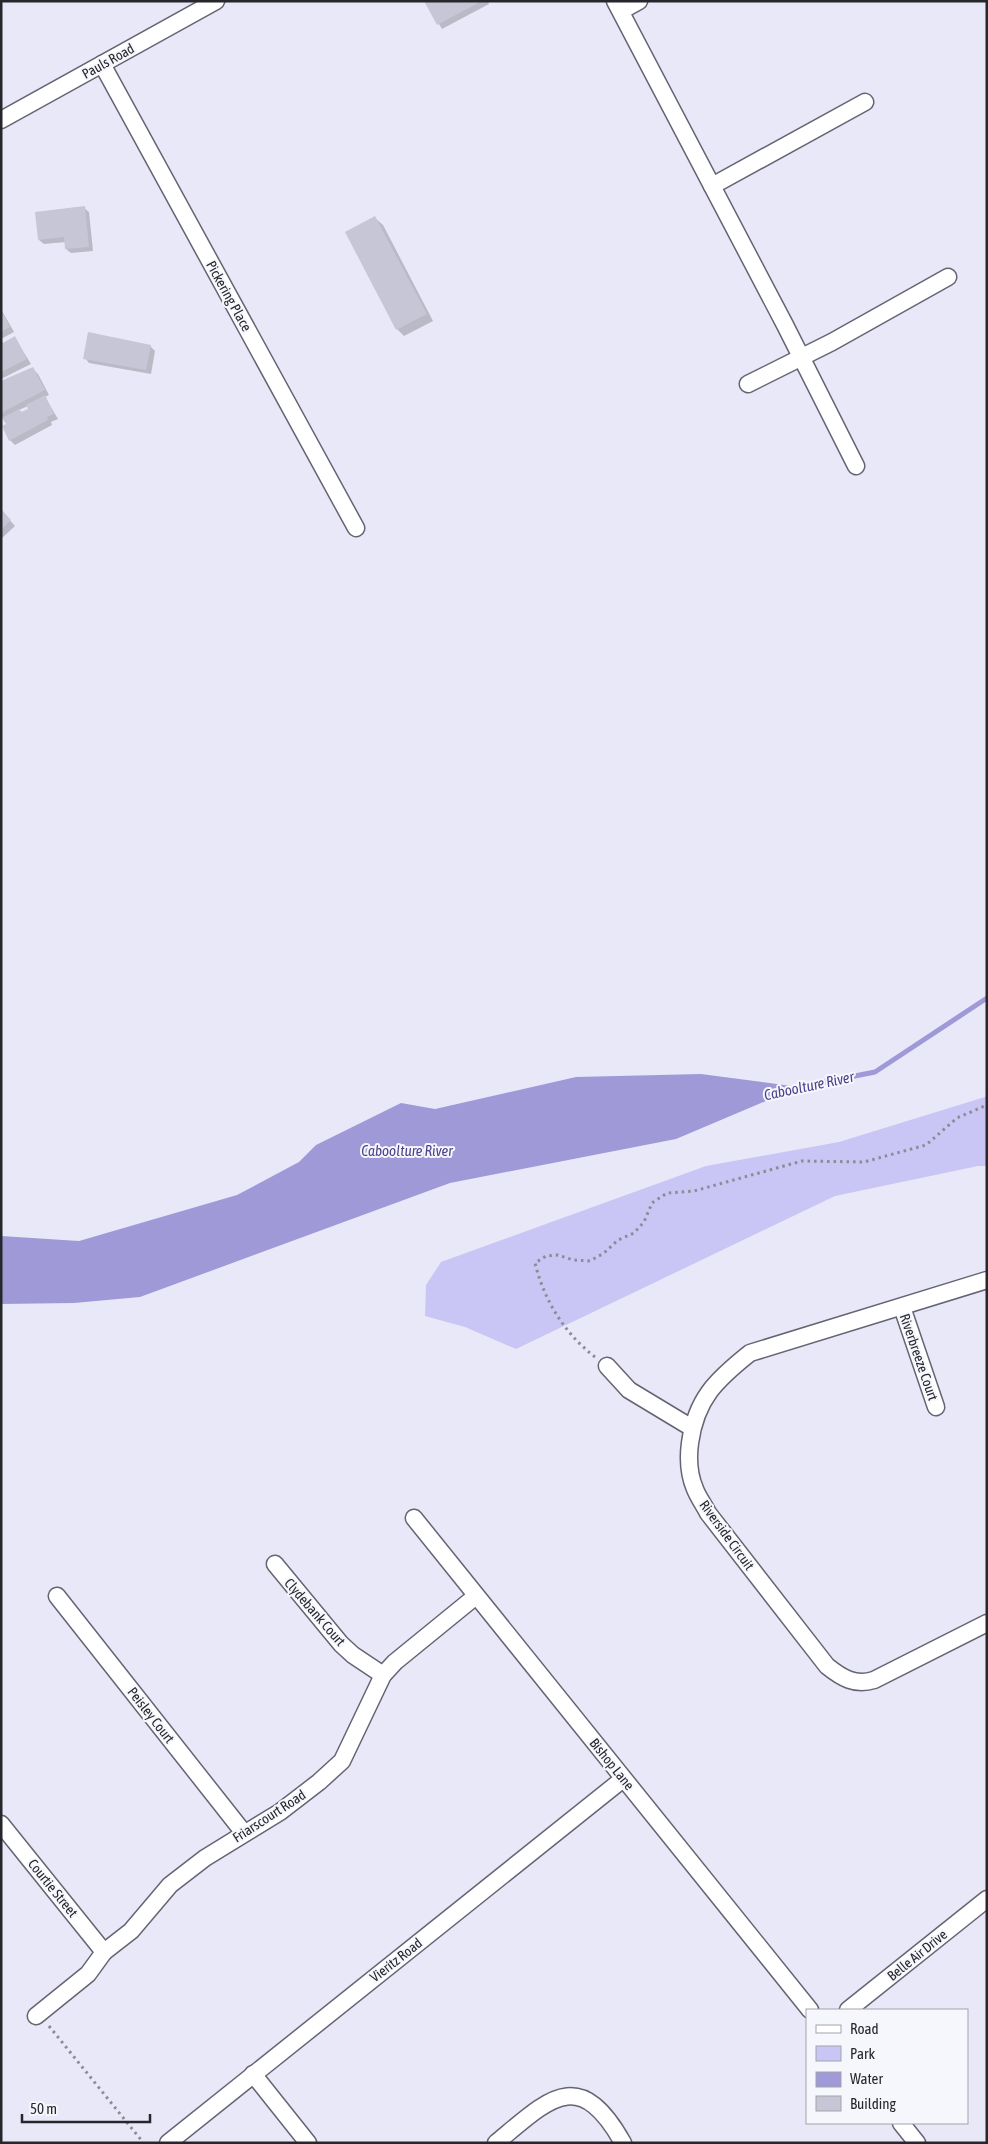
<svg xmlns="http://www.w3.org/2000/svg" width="988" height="2144" font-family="'Asap Condensed',sans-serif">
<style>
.green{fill:#c9c5f5}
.water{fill:#9f9ad7}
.shadow{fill:#0003;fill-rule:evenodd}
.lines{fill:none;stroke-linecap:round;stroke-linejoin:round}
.stream{stroke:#9f9ad7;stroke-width:5}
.building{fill:#c7c6d6}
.minor-casing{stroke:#646472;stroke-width:19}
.path{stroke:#8c8b96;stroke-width:3;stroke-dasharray:2.5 4;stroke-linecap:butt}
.minor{stroke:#fff;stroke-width:16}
.labels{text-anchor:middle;stroke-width:4;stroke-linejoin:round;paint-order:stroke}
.street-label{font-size:14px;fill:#26262c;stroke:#f6f6fd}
.water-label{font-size:15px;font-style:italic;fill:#4d418b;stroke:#f6f6fd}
</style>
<rect width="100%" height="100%" fill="#e9e8f8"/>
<polygon class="green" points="987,1094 987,1166 978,1166 835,1196 516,1349 465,1327 425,1316 426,1285 441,1262 706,1166 839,1142 985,1097"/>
<polygon class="water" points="701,1074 799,1087 676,1139 450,1183 140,1297 74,1303 1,1304 1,1236 79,1241 237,1195 299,1162 316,1145 401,1103 435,1109 576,1077"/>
<g class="shadow">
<polygon points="425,1 488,1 489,4 442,29"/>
<polygon points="84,208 89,212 93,251 71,253 66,249 66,242 44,244 39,240"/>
<polygon points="375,218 383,225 433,321 404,336 397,329"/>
<polygon points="1,309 14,332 1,339"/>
<polygon points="15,338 31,364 1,379 1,342 4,344"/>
<polygon points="150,346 155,351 151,374 89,363 85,358"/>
<path d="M33,369l5,5 11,21 -4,2 13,22 -7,3 1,3 -37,20 -5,-5 -2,-15 -4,-7h-3v-35zM28,406l2,3 -8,4 -3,-3z"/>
<polygon points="1,510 15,526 1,539"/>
</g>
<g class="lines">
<polyline class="stream" points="799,1087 875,1072 987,998"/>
</g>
<g class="building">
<polygon points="424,1 482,1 437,25"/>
<polygon points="85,206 89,247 65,249 64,237 38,240 35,212"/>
<polygon points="375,216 427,314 396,330 345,232"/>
<polygon points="1,310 10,327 1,332"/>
<polygon points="88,332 151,345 146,370 83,359"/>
<polygon points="15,336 27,359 1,372 1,339 3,343"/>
<polygon points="33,367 45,390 1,413 1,381"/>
<polygon points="45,395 54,414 47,417 48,420 9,441 2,426 6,424 2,418 19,409 21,412 28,409 26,405"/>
<polygon points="1,509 11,520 1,530"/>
</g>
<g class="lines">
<g class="minor-casing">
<g id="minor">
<polyline points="615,1 785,325 856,466"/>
<polyline points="621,11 639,1"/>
<polyline points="102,64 356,528"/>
<polyline points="1,120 216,1"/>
<polyline points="712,186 865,102"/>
<polyline points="748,384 832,342 948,277"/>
<path d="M987,1280l-237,73c-34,27 -54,46 -60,90 -2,15 -1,32 5,46 3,8 9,16 13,24l119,153c15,12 28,20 47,14l113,-57"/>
<polyline points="902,1307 936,1407"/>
<polyline points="607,1366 629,1390 692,1428"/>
<polyline points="414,1518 810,2010"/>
<polyline points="275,1564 341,1644 353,1655 383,1675"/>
<polyline points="57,1596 244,1833"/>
<polyline points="1,1824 104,1952"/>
<polyline points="848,2010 987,1899"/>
<polyline points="36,2016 88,1974 104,1952 131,1931 170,1885 205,1858 280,1812 319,1782 342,1761 383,1675 395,1662 476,1596"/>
<polyline points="253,2074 308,2143"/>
<polyline points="901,2123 917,2143"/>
<polyline points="168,2143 623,1779"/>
<path d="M496,2143c52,-43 83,-79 127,0"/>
</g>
</g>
<g class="path">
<path d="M595,1357c-31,-24 -51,-57 -60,-94l11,-7 12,-1 15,5 17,1 14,-8 14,-13 16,-7 10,-11 8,-19 15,-10 27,-2 108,-30 62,1 62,-17 31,-27 30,-13"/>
<polyline points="49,2026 142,2141"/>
</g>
<use href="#minor" class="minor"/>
</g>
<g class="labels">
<g class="street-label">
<text transform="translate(108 61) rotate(-29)" y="5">Pauls Road</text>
<text transform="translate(229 296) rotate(61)" y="5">Pickering Place</text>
<text transform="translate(919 1357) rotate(71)" y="5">Riverbreeze Court</text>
<text transform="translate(727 1535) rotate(54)" y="5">Riverside Circuit</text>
<text transform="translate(315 1612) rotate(49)" y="5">Clydebank Court</text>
<text transform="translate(151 1715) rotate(52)" y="5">Peisley Court</text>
<text transform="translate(612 1764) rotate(51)" y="5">Bishop Lane</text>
<text transform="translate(269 1816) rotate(-33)" y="5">Friarscourt Road</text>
<text transform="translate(53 1888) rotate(51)" y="5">Courtie Street</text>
<text transform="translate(917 1955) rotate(-39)" y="5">Belle Air Drive</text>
<text transform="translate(396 1960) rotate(-38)" y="5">Vieritz Road</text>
</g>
<g class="water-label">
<text transform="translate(809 1086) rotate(-12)" y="5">Caboolture River</text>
<text x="407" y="1156">Caboolture River</text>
</g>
</g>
<rect width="988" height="2144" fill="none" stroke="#26262c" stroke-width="5"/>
<rect x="806" y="2009" width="162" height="115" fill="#f6f6fd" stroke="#a3a3a9"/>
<rect x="816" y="2025" width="25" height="8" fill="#ffffff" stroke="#a3a3a9"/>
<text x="850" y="2034" font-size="15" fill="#26262c">Road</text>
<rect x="816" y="2046" width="25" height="15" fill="#c9c5f5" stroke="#a3a3a9"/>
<text x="850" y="2059" font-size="15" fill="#26262c">Park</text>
<rect x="816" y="2072" width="25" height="15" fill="#9f9ad7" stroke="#a3a3a9"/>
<text x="850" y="2084" font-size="15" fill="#26262c">Water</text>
<rect x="816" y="2096" width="25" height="15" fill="#c7c6d6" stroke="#a3a3a9"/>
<text x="850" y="2109" font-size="15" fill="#26262c">Building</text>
<path d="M22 2114v8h128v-8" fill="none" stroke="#26262c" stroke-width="2.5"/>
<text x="30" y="2114" font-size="15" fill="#26262c" stroke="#f6f6fd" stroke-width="4" paint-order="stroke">50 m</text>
</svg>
